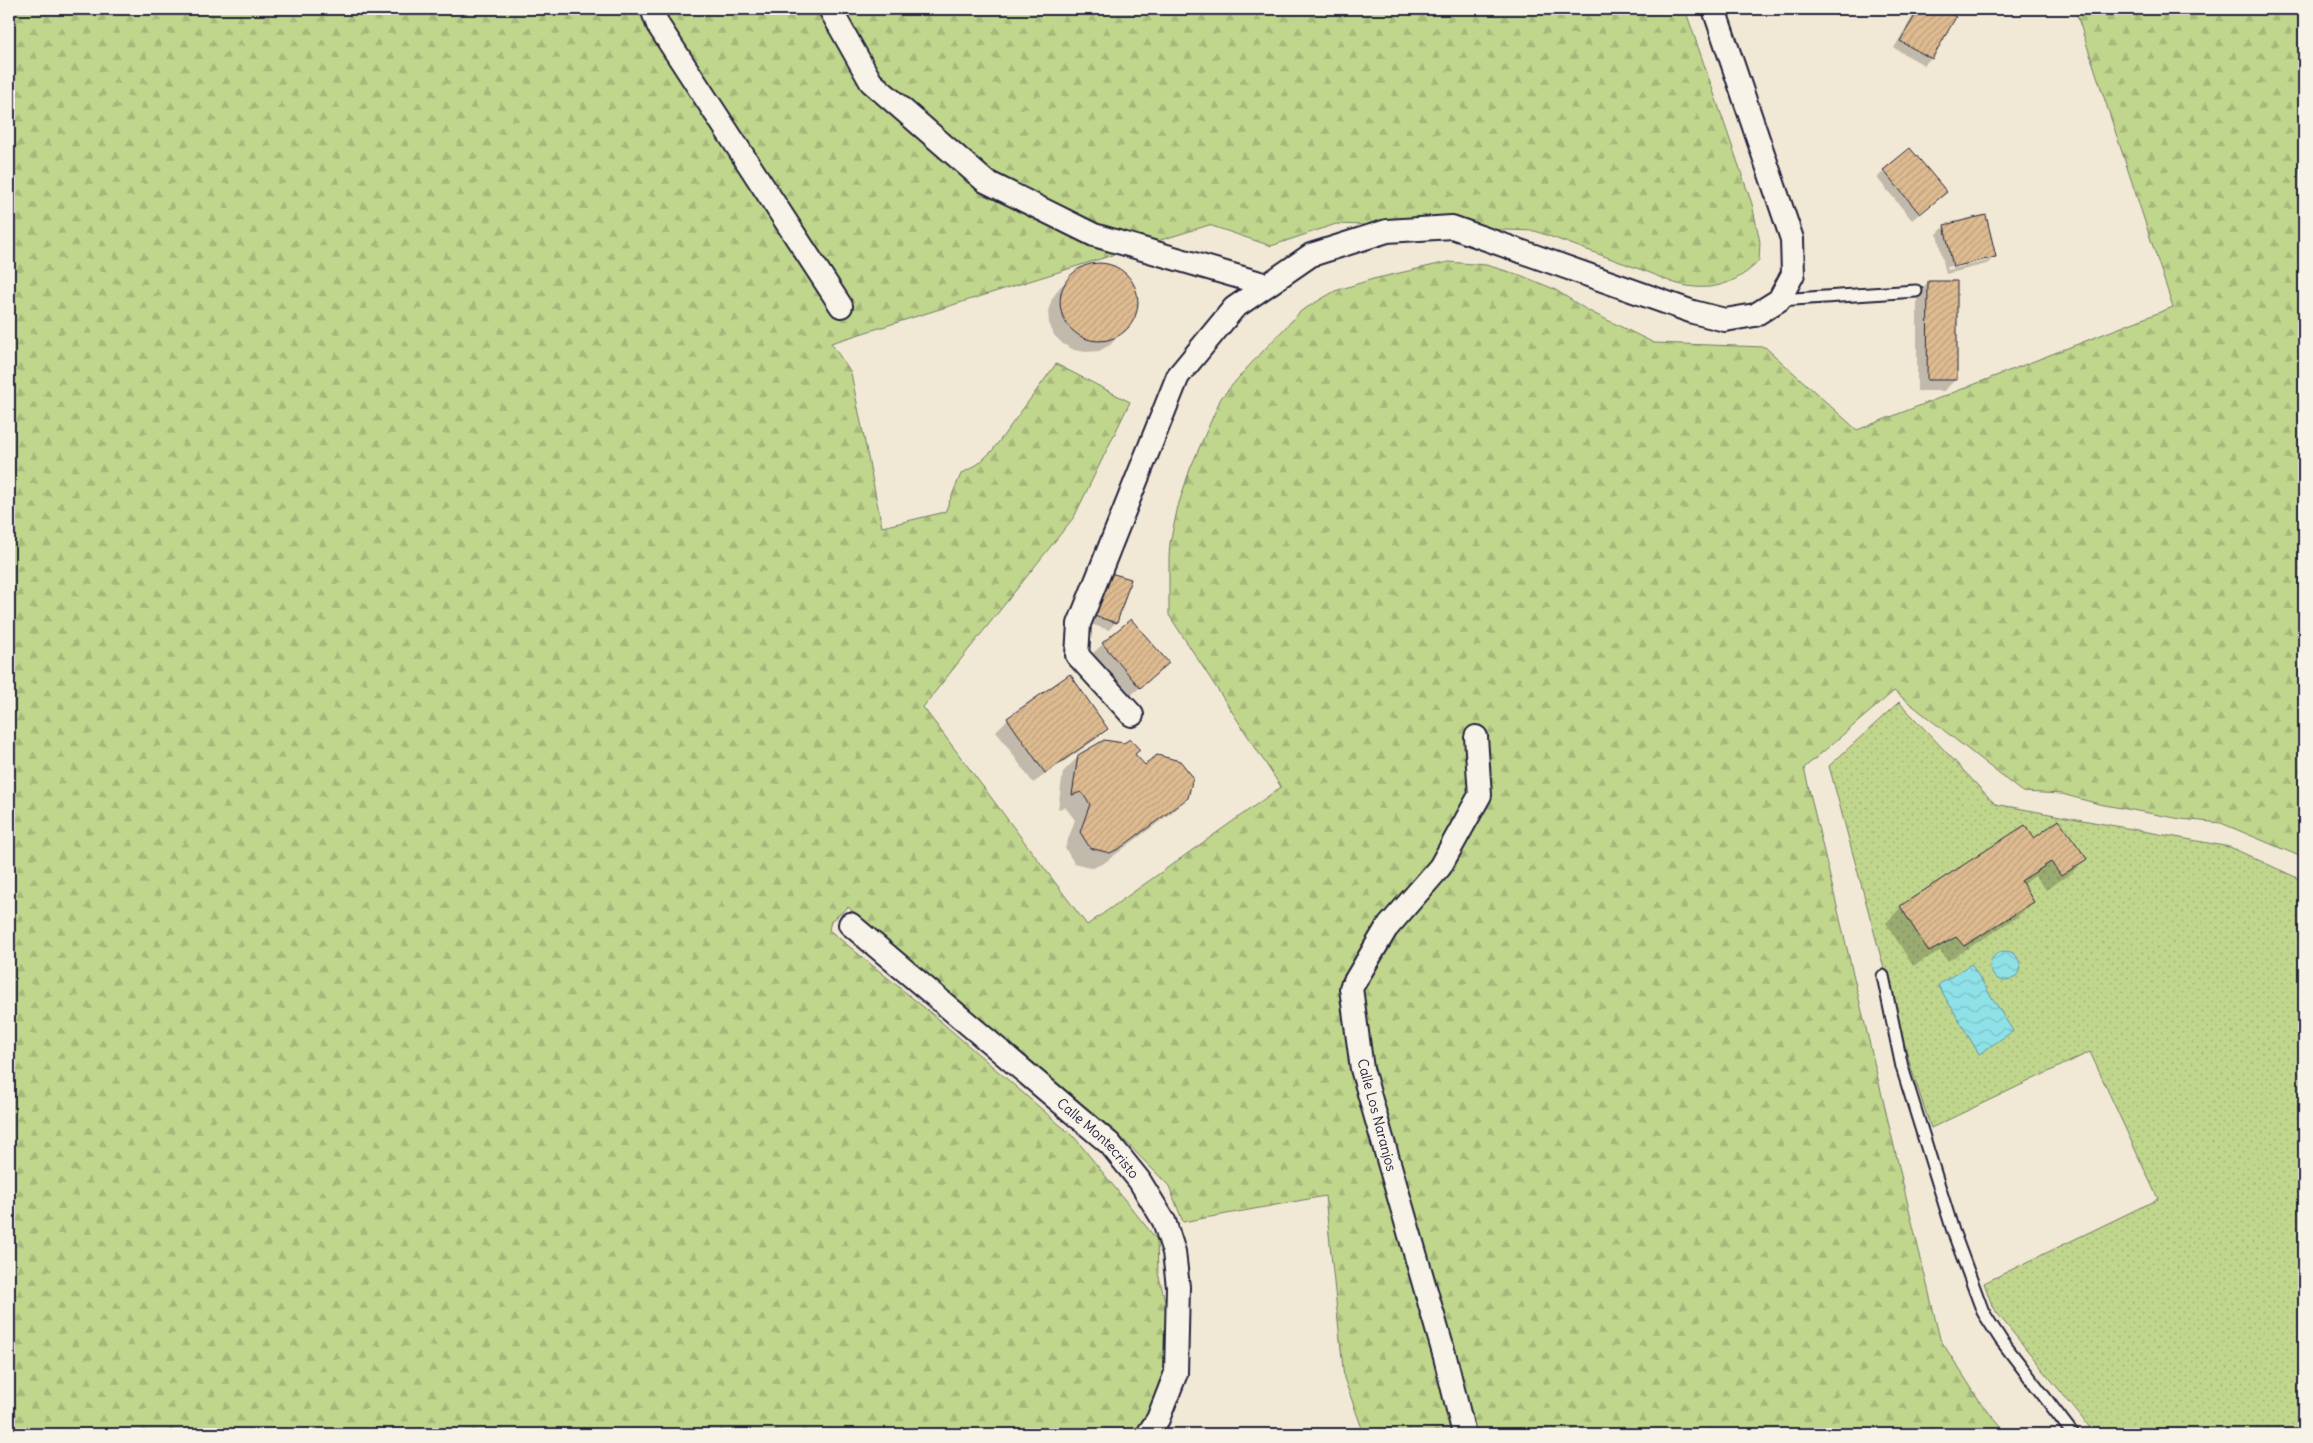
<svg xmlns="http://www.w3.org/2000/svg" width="2313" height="1443" font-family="Delius,sans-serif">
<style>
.forest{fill:url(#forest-firs);stroke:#717c64}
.park{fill:url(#park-dots);stroke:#717c64}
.water{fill:url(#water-waves);stroke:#6395a3}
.shadow{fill:#0003;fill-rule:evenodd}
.building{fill:url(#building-hatch);stroke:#22223b}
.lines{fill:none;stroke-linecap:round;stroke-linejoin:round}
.service-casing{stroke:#22223b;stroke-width:15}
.minor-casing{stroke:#22223b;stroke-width:26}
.service{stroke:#f7f3e8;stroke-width:11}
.minor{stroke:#f7f3e8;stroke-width:22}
.labels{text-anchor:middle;stroke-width:5;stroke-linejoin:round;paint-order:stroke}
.street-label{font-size:14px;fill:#22223b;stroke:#f7f3e8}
</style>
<defs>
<pattern id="forest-firs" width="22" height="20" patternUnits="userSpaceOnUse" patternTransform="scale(1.25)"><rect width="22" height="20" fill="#c0d68c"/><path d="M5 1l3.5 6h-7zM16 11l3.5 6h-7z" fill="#a5b77a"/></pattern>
<pattern id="park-dots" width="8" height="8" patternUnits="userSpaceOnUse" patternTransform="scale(1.25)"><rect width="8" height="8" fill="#c0d68c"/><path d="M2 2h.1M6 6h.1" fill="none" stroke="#a5b77a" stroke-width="1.8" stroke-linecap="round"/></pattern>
<pattern id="water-waves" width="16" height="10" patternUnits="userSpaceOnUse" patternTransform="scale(1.25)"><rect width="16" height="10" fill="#8fe1e8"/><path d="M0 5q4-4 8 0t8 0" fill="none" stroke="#7bc1c8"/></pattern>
<pattern id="building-hatch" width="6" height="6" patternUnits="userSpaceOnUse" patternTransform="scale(1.25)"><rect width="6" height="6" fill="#debb90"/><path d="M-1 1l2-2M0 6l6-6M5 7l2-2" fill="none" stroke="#bea07d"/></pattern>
</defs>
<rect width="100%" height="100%" fill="#f2e8d6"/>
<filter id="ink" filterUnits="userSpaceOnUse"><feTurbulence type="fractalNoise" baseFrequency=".02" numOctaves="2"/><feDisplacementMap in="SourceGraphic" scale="10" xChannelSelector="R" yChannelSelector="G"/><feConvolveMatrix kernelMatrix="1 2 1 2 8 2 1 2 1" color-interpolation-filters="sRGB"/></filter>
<g filter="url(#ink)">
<path class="forest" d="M9,9h1676l67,195 8,38 -1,19c-31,32 -67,33 -106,13l-118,-43 -199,-7 -65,22 -62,-21 -378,118 20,30 31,154 63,-15 16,-38 17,-10 14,-13 64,-87 74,38 -56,115 -151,190 164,218 194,-138 -112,-172v-58l1,-14 8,-37 12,-37 31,-71 26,-30 54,-57 34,-20 38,-12 75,-17 38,3 34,10 34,14 33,21 67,33 111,4 92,83 316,-123 -98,-298h229v849l-83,-35 -40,-4 -82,-15 -37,-10 -40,-2 -128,-101 -90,77 136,571 41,64 26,31h-643l-20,-56 -19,-182 -142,26 -14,-36 -53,-54 -268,-225 -17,14 -2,9 103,84 143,124 82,102 1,33 10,39 -2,60 -16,38 -11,18 -7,6h-1123z"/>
<polygon class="park" points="1899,702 1995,804 2230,847 2304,881 2304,1434 2095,1434 1993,1308 1984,1283 2158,1199 2090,1052 1931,1128 1911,1068 1829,766"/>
<g class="water">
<circle cx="2005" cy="966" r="15"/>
<polygon points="1971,964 2013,1031 1979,1054 1938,985"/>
</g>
<g class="shadow">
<polygon points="1917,9 1938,9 1954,18 1931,58 1924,65 1894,48"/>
<polygon points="1884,171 1945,192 1912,220 1877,178"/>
<path d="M1945,226l49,31 -7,7 -41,10 -9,-40zM1987,258v3l-39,9 -1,-3z"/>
<polygon points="1093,264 1106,264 1117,268 1127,276 1134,287 1137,299 1136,312 1131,323 1122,332 1110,345 1099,351 1086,352 1074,350 1063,344 1054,335 1049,323 1048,311 1052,299 1059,288 1081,268"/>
<polygon points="1928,282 1956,379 1944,391 1917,391 1917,294"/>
<polygon points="1100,581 1116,622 1109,630 1087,623"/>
<polygon points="1103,644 1167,663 1128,698 1091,655"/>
<polygon points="1070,676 1107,729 1095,740 1033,783 996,731 1008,719"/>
<polygon points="1134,755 1145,767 1187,797 1171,813 1104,863 1093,868 1074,863 1065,848 1075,820 1065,807 1058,809 1063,772 1079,756"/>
<polygon points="2033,840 2085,859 2070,874 2046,890 2035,876 2022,885 2032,902 2017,917 1948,961 1940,951 1913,966 1886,923 1901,907"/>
</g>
<g class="building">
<polygon points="1919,9 1941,9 1956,17 1932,59 1900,41"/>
<polygon points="1910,148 1947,192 1920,214 1883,170"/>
<polygon points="1986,215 1996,257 1953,267 1944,225"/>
<circle cx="1099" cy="302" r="39"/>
<polygon points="1928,281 1957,281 1957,380 1927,380"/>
<polygon points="1107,572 1131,579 1117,623 1094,616"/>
<polygon points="1131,619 1169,663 1140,688 1102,643"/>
<polygon points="1070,674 1108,729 1045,773 1007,718"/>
<polygon points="1130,739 1140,750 1135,754 1145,765 1157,755 1180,761 1193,777 1188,798 1120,848 1110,853 1090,848 1080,832 1090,804 1081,792 1072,795 1078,755 1104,740 1124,743"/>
<polygon points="2059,820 2087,859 2061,876 2051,862 2021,881 2034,902 1964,946 1956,937 1929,952 1900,906 2025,825 2034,838"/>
</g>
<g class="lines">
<g class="service-casing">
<g id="service">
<polyline points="1779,300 1916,291"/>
<polyline points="1883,976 1902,1067 1953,1231 1983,1312 2001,1340 2073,1434"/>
</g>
</g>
<g class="minor-casing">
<g id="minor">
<polyline points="652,9 658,25 841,306"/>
<polyline points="830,9 871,82 985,181 1094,235 1267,285"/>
<polyline points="1132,715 1077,655 1079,624 1178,376 1234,308 1311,255 1387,231 1452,227 1693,312 1725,320 1755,315 1779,300 1793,274 1792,239 1714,9"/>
<path id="s1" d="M850,924l260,220 29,36 25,41 10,31 4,35 -2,86 -18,46 -10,15"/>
<polyline points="1464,1434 1445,1357 1362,1069 1351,988 1386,929 1440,867 1480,795 1476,737"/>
</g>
</g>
<use href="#service" class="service"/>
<use href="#minor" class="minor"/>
</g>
</g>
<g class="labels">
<g class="street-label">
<text transform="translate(1377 1115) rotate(75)" y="5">Calle Los Naranjos</text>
<text dy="5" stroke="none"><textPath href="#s1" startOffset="328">Calle Montecristo</textPath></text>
</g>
</g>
<rect width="2313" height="1443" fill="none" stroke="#f7f3e8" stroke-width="30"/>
<rect x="15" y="15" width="2283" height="1413" fill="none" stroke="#22223b" stroke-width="2" filter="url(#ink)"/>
</svg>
